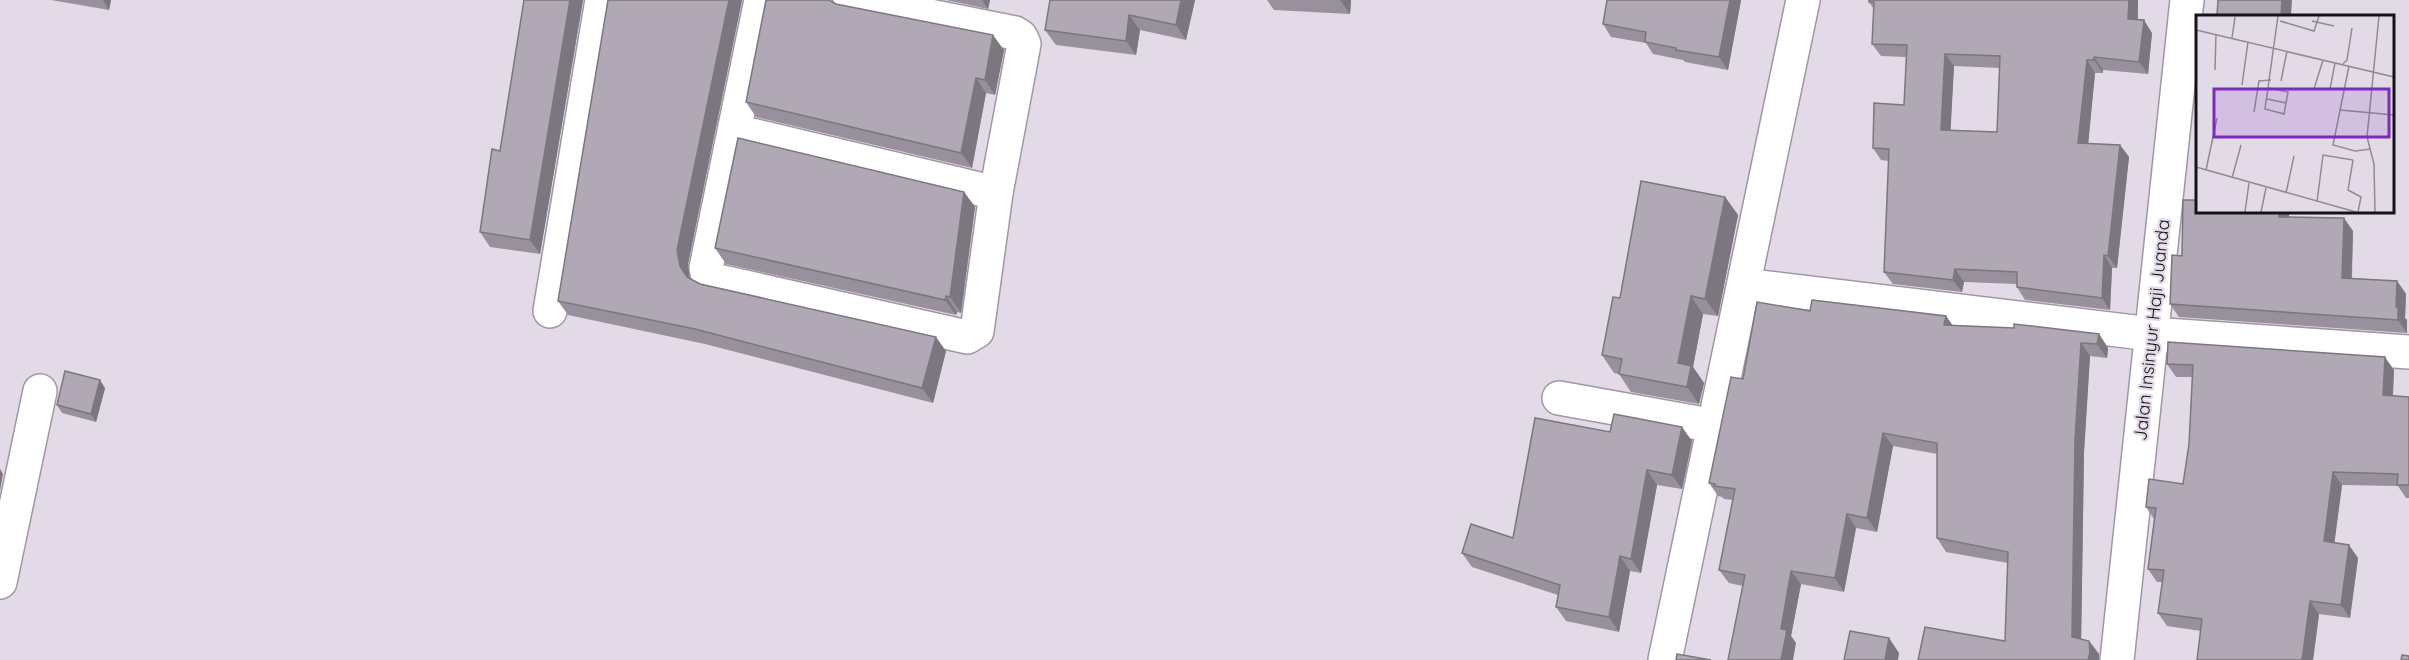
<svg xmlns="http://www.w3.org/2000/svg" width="2409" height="660" font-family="Quicksand,sans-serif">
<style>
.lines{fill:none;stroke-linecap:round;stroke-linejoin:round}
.minor-casing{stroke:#a097a3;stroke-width:36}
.minor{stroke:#fff;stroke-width:33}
.wall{fill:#98909c;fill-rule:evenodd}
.shaded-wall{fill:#7c767f}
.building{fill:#b1a8b5;stroke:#7c767f;stroke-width:1.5;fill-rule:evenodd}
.labels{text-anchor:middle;stroke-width:4.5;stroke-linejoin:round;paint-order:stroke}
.street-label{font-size:18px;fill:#161317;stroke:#e3dae7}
.inset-road{fill:none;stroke:#918a94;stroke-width:1.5}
.view{fill:#7b2cbf;fill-opacity:0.15;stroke:#7b2cbf;stroke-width:3}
.inset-edge{fill:none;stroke:#161317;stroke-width:3}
</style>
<rect width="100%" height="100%" fill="#e3dae7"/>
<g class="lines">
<g class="minor-casing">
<g id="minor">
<polyline points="761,0 706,268 708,276 714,280 967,337 977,331 996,193 1024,44 1021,37 1015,33 850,0"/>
<polyline points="735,131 996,193"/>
<polyline points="1744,285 2151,334 2409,352"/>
<polyline points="550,311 602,0"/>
<polyline points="1559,398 1715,426"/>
<polyline points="0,582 40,391"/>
<polyline points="1665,660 1803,0"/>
<polyline points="2117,660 2187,0"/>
</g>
</g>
<use href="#minor" class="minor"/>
</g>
<g class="wall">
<polygon points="51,0 111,0 109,10"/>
<polygon points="524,0 583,0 540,254 490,247 480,232 500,151"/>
<polygon points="608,0 742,0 688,264 689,278 700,284 946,351 933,403 705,344 568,315 558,301"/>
<polygon points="946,0 990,0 988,9"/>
<polygon points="1195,0 1186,40 1140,30 1136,55 1056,45 1045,30"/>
<polygon points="1267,0 1351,0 1350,14 1274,10"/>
<polygon points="1607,0 1741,0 1728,70 1685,62 1683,60 1653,54 1646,43 1611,37 1603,24"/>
<path d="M2138,0v19l14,14 -4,41 -45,-4v3h-8l-7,71 32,1 9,12 -12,111h-5l-2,42 -85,-10 -8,-13v-3l-53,-2 -2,10 -69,-8 -9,-12 5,-111 -8,-1 -8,-12 31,-43 2,-48 -25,-1 -9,-12 2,-35 -5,-7zM1954,66l46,2 -3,64 -47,-2z"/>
<polygon points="836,4 1004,50 995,95 986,93 972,168 756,117 746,102"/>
<polygon points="964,192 975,207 961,313 957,312 956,315 726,264 715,248"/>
<polygon points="1725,197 1738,215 1718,316 1703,314 1693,367 1704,383 1699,404 1631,392 1619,374 1614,373 1602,355 1620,298"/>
<polygon points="2196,200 2289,217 2353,231 2352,278 2397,281 2406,294 2405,318 2407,320 2407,333 2179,317 2170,304"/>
<polygon points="1810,311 1946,316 1953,326 2099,334 2108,348 2107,358 2090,356 2084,452 2081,639 2089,641 2099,654 2005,641 2008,563 1946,552 1937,538 1937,454 1893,446 1877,532 1856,528 1844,592 1801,584 1791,636 1796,643 1743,586 1729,583 1719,570 1733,500 1724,499 1722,497 1718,496 1709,483 1743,379"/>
<polygon points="2167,364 2394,370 2393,396 2409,397 2409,498 2406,498 2398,486 2342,485 2334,543 2358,558 2350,618 2319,614 2313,660 2197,660 2201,631 2167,626 2158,613 2163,582 2157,582 2148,569 2154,519 2146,507 2183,484 2189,444 2192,377 2176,377"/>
<polygon points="105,388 96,422 62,413 57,405"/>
<polygon points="1610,432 1692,441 1682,489 1657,485 1641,573 1630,571 1619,632 1566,621 1556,607 1558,595 1472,567 1462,553 1513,538"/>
</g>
<g class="shaded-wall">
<polygon points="103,0 111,0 109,10"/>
<polygon points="570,0 583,0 540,254 530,240"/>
<polygon points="729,0 742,0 688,264 690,281 680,266 677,250"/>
<polygon points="982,0 990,0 988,9"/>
<polygon points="1181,0 1195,0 1186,40 1176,25"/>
<polygon points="1340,0 1351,0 1350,14"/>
<polygon points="1730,0 1741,0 1728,70 1719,57"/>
<polygon points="2129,0 2138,0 2137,31 2128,19"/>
<polygon points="2282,0 2292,0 2291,16 2281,16"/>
<polygon points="1129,15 1140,30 1136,55 1126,41"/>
<polygon points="2144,20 2152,33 2148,74 2139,62"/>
<polygon points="993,35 1004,50 995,95 985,80"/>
<polygon points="1945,54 1954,66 1950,142 1941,130"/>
<polygon points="2094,57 2103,70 2103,73 2094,60"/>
<polygon points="2087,60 2095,73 2087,156 2078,143"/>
<polygon points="976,78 986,93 972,168 961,153"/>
<polygon points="2120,145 2129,157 2117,268 2108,256"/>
<polygon points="964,192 975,207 961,313 950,297"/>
<polygon points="1725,197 1738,215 1718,316 1705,299"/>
<polygon points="2279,212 2289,212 2289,230 2279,217"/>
<polygon points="2344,218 2353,231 2351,291 2342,278"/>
<polygon points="2104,255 2112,268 2110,310 2102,298"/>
<polygon points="1955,269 1964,282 1962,292 1953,280"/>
<polygon points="2397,281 2406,294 2405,318 2407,320 2407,333 2398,320 2396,307"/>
<polygon points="946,296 957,312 956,315 945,300"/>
<polygon points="1691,296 1703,314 1693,367 1704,383 1699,404 1687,387 1678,363"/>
<polygon points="1946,316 1955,329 1944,325"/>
<polygon points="2099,334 2108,348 2107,358 2097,344"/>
<polygon points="936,337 946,351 933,403 922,388"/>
<polygon points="2081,343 2090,356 2084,452 2081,651 2072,637 2075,439"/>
<polygon points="2385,357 2394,370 2392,408 2383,395"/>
<polygon points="100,380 105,388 96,422 91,414"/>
<polygon points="1682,427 1692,441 1682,489 1672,475"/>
<polygon points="1883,433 1893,446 1877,532 1867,518"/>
<polygon points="0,469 3,474 0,491"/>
<polygon points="1647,470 1657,485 1641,573 1631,559"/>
<polygon points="2333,472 2342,485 2333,554 2324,541"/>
<polygon points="1847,514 1856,528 1844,592 1835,578"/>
<polygon points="2349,545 2358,558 2350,618 2341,605"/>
<polygon points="1620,556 1630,571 1619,632 1609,617"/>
<polygon points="1791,571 1801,584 1791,636 1796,643 1793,660 1781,660 1781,629"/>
<polygon points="2310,601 2319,614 2313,660 2302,660"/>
<polygon points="1889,638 1899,653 1898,660 1885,660"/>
<polygon points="2089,641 2099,654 2099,660 2088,660"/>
</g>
<g class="building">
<polygon points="524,0 570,0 530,240 480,232 492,149 500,151"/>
<polygon points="608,0 729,0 677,250 680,266 687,277 700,284 936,337 922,388 695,329 558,301"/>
<polygon points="766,0 829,0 836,4 993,35 985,80 976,78 961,153 746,102"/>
<polygon points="1050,0 1181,0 1176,25 1129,15 1126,41 1045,30"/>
<polygon points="1607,0 1730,0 1719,57 1676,50 1676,48 1645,42 1646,32 1603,24"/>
<path d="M1869,0h260l-1,19 16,1 -5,42 -45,-5v3h-7l-9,83 42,2 -12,111 -4,-1 -2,43 -85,-11v-15l-62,-3 -2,11 -69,-8 5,-123 -16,-1 1,-45 30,2 3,-60 -35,-1 2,-42h-5zM1945,54l55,2 -3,76 -56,-2z"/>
<polygon points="2218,0 2282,0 2281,16 2224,16 2217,15"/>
<polygon points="738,138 964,192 950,297 946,296 945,300 715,248"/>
<polygon points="2197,158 2198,212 2279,212 2279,217 2344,218 2342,278 2397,281 2396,307 2398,307 2398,320 2170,304 2172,255 2182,256 2183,200 2196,200"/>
<polygon points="1641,181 1725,197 1705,299 1691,296 1678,363 1691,366 1687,387 1619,374 1622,359 1602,355 1613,297 1620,298"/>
<polygon points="1812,300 1946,316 1944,325 2014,328 2014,324 2099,334 2097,344 2081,343 2075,439 2072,637 2089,641 2090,652 2088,660 1918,660 1925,627 2005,641 2008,552 1937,538 1937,443 1883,433 1867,518 1847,514 1835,578 1791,571 1781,629 1787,630 1781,660 1728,660 1745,575 1719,570 1735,489 1714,486 1715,484 1709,483 1731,377 1743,379 1757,302 1810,311"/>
<polygon points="2168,342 2385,357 2383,395 2409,397 2409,485 2397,485 2398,474 2333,472 2324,541 2349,545 2341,605 2310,601 2302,660 2197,660 2202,619 2158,613 2164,570 2148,569 2156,508 2146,507 2149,479 2183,484 2189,444 2193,365 2167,364"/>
<polygon points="65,371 100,380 91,414 57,405"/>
<polygon points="1614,414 1682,427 1672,475 1647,470 1631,559 1620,556 1609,617 1556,607 1560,585 1462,553 1471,524 1513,538 1535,418 1610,432"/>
<polygon points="1850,631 1889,638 1885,660 1844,660"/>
<polygon points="1677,654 1711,660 1676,660"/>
<polygon points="2402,655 2409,656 2409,660 2401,660"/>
</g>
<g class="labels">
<g class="street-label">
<text transform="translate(2152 330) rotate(-84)" y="6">Jalan Insinyur Haji Juanda</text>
</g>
</g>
<g transform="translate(2196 15)">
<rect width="198" height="198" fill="#e3dae7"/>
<path class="inset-road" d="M84,6l34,10 5,-15M116,6l22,5M0,15l198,47M36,23l3,-21M147,49l4,-4 5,-32M153,51l-16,79 22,6 16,-2M19,55l1,-36M85,66l6,-30M46,70l6,-43M73,73l19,4 -4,22 -19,-5 13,-93M118,74l9,-29M134,74l5,-26M71,84l19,4M144,95l54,5M58,97l5,-31 12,-1M157,145l-5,30 13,7 -3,15M0,152l160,45M10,155l11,-52M36,163l9,-33M90,178l8,-37M121,187l6,-47 30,5M49,197l4,-29M65,197l5,-24M179,197l-1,-48 -7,-27 12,-121"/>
<path class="view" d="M18,74h175v48h-175z"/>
<rect width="198" height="198" class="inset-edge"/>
</g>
</svg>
